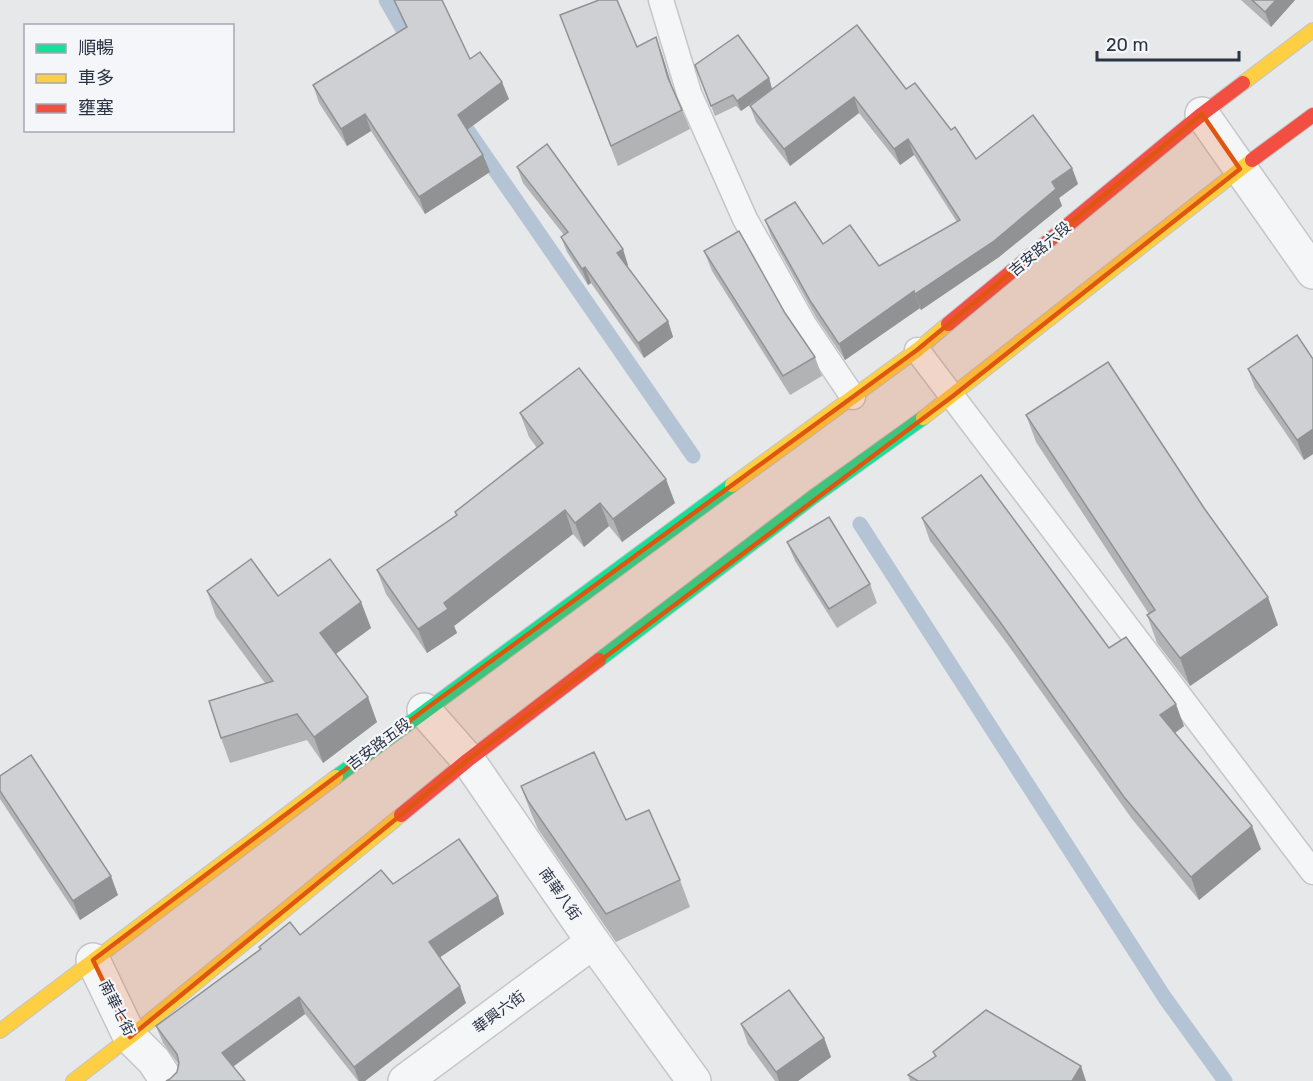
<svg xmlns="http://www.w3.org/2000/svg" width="1313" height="1081" font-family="Rubik,'Noto Sans TC',sans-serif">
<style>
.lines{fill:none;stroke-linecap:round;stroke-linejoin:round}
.stream{stroke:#b4c4d5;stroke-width:15}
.lane-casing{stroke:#c4c6c8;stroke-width:27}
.street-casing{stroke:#c4c6c8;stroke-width:36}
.fast-casing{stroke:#c2c5c8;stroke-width:16}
.slow-casing{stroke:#c2c5c8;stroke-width:16}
.jam-casing{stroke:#c2c5c8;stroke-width:16}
.lane{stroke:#f5f6f7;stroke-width:24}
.street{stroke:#f5f6f7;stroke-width:33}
.fast{stroke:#16e098;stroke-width:14}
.slow{stroke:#ffcf43;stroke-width:14}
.jam{stroke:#f24e42;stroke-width:14}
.wall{fill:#b1b3b5}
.shaded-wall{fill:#909294}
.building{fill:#ced0d3;stroke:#909294;stroke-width:1.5}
.marked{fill:#df570f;fill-opacity:0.2;stroke:#df570f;stroke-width:4.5;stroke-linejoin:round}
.labels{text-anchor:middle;stroke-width:4.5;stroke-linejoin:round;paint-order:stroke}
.street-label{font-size:15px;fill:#2b3445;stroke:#f4f6f9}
</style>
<rect width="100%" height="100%" fill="#e6e8ea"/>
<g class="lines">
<g class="stream">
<polyline points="386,0 413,47"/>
<polyline points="457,115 693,456"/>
<polyline points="860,524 1165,998 1225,1081"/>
</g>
<g class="lane-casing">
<g id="lane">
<polyline points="661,0 689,93 745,219 805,326 853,397"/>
<polyline points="917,350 1313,872"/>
</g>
</g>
<g class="street-casing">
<g id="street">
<polyline points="1202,114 1313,272"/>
<polyline points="424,710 468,760 593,942 694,1081"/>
<polyline points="93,960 130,1037 154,1061 167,1081"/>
<polyline points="405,1081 593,942"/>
</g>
</g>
<g class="fast-casing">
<g id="fast">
<polyline points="599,660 813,497 923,418"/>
<polyline points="336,777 732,485"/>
</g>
</g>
<g class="slow-casing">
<g id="slow">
<polyline points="1243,83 1313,30"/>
<polyline points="923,418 1252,160"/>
<polyline points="732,485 917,350 948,324"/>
<polyline points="0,1031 336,777"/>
<polyline points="73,1081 130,1037 401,815"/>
</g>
</g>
<g class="jam-casing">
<g id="jam">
<polyline points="1252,160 1313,115"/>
<polyline points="948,324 1202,114 1243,83"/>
<polyline points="401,815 468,760 599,660"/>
</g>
</g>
<use href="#lane" class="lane"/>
<use href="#street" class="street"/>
<use href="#fast" class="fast"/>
<use href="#slow" class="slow"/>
<use href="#jam" class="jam"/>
</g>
<g class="wall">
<polygon points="394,0 470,59 509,99 467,130 483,155 490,172 425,214 371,131 347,146 319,103 313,85 406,28"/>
<polygon points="1241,0 1295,0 1271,27"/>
<polygon points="560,15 637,47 656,37 672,86 682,110 690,129 618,166"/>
<polygon points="695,65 769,78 772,89 741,111 736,106 715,116"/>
<polygon points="906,89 951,130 976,159 1072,168 1078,184 1059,198 1062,206 999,257 921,310 920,308 845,360 817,319 771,236 765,220 879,266 957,222 914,155 900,165 859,113 790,166 756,122 750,106"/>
<polygon points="517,167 628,265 627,266 668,321 673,337 644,358 591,283 588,285 567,252 561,237 564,235 523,183"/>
<polygon points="704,251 785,313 815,357 822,376 790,395 712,271"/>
<polygon points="1313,359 1313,454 1304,460 1255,388 1248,369"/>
<polygon points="520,413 675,503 622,542 609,526 584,547 573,534 454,626 457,633 427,653 386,594 377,570 456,515 455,512 537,448 529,437"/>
<polygon points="1026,415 1278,625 1190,686 1157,643 1147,615 1149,614 1036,442"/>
<polygon points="922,518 1109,648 1184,726 1175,733 1261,849 1199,900 1132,819 1008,645 930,541"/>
<polygon points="787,542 870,584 877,603 837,628 795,561"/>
<polygon points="207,591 361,602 371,628 336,654 377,722 323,763 307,740 230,763 221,738 265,683 216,617"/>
<polygon points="0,776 118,895 80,920 0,799"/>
<polygon points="521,786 680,880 690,907 616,942 538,829 531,813"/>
<polygon points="393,884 498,896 504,914 440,957 466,1003 365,1081 358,1081 305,1014 233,1067 170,1079 177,1072 179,1065 163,1043 156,1026 260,949 259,947 300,935"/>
<polygon points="741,1024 824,1038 831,1057 798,1081 775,1081 748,1044"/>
<polygon points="933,1052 1086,1080 1086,1081 910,1081 908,1075 935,1057"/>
</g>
<g class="shaded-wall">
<polygon points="1276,0 1295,0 1271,27 1265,12"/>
<polygon points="656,37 663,57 675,97 668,78"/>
<polygon points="769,78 772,89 741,111 737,101"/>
<polygon points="502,82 509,99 464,132 458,115"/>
<polygon points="854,97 859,113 790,166 784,149"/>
<polygon points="365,114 371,131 347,146 341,129"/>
<polygon points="908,139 914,155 900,165 894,149"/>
<polygon points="483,155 490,172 425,214 419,197"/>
<polygon points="1072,168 1078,184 1059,198 1062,206 999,257 921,310 915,294 1052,182"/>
<polygon points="623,249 628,265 623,269 617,253"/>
<polygon points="585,267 591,283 588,285 582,269"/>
<polygon points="914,291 920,308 845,360 839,344"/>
<polygon points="668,321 673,337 644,358 638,343"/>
<polygon points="1313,429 1313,454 1304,460 1297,440"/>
<polygon points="666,479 675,503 622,542 613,519"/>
<polygon points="600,503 609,526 584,547 575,523"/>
<polygon points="565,510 573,534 454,626 457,633 427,653 418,629 444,603"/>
<polygon points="1268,597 1278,625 1190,686 1180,658"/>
<polygon points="361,602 371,628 330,658 320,633"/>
<polygon points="368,697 377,722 323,763 314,737"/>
<polygon points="1176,704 1184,726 1168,738 1160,715"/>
<polygon points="1252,826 1261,849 1199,900 1191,877"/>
<polygon points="111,876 118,895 80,920 73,901"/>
<polygon points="498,896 504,914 436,960 429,942"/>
<polygon points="460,986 466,1003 365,1081 359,1081 354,1067"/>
<polygon points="299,997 305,1014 228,1070 222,1053"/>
<polygon points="824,1038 831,1057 798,1081 779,1081 776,1072"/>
<polygon points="1081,1066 1086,1081 1072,1081"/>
</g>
<g class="building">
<polygon points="394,0 442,0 470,59 480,52 502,82 458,115 483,155 419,197 365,114 341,129 313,85 407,27"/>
<polygon points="599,0 617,0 637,47 656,37 668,78 682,110 611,146 560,15"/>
<polygon points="1252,0 1276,0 1265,12"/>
<polygon points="857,25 906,89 915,83 951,130 955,127 976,159 1033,115 1072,168 1052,182 1056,189 994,241 915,294 914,291 839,344 811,302 765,220 795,202 823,244 850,225 879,266 960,220 908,139 894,149 854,97 784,149 750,106"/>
<polygon points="738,35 769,78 737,101 733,95 711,106 695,65"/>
<polygon points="547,144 623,249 617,253 668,321 638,343 585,267 582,269 561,237 568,232 517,167"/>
<polygon points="739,231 785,313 815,357 783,376 704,251"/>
<polygon points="1297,335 1313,359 1313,429 1297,440 1248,369"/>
<polygon points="1108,362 1204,508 1268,597 1180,658 1147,615 1155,610 1026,415"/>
<polygon points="579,368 666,479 613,519 600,503 575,523 565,510 444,603 448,609 418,629 377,570 457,515 455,512 543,443 520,413"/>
<polygon points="981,475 1109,648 1126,637 1176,704 1160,715 1252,826 1191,877 1124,797 1000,622 922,518"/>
<polygon points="829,517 870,584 829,609 787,542"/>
<polygon points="251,559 278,596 330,559 361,602 320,633 368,697 314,737 297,714 221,738 209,701 273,681 207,591"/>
<polygon points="594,752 626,820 649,810 680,880 606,914 528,801 521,786"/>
<polygon points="31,755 111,876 73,901 0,791 0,776"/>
<polygon points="459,839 498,896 429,942 460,986 354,1067 299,997 222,1053 245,1081 166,1081 170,1079 177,1072 179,1063 177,1054 156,1026 261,949 259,947 290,922 300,935 381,870 393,884"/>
<polygon points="789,990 824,1038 776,1072 741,1024"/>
<polygon points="986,1010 1081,1066 1072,1081 918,1081 908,1075 936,1056 933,1052"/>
</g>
<path class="marked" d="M1202,114l38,55 -287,227 -485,364 -338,277 -37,-77 331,-250 493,-360z"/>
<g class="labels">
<g class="street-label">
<text transform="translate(1040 249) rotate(-40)" y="5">吉安路六段</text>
<text transform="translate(379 744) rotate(-37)" y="5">吉安路五段</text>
<text transform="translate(560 894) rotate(55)" y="5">南華八街</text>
<text transform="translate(117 1008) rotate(63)" y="5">南華七街</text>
<text transform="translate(499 1012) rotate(-36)" y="5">華興六街</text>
</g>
</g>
<rect x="24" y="24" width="210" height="108" fill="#f4f6f9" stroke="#a4a8b1" stroke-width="1.5"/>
<rect x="36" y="44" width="30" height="9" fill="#16e098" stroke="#a4a8b1" stroke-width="1.5"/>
<text x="78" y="54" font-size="18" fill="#2b3445">順暢</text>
<rect x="36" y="74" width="30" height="9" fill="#ffcf43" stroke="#a4a8b1" stroke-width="1.5"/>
<text x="78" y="84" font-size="18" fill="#2b3445">車多</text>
<rect x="36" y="104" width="30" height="9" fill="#f24e42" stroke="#a4a8b1" stroke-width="1.5"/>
<text x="78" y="114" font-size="18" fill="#2b3445">壅塞</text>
<path d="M1097 51v9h142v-9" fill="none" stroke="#2b3445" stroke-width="3"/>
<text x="1106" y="51" font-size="18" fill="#2b3445" stroke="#f4f6f9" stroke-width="4.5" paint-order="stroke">20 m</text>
</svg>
